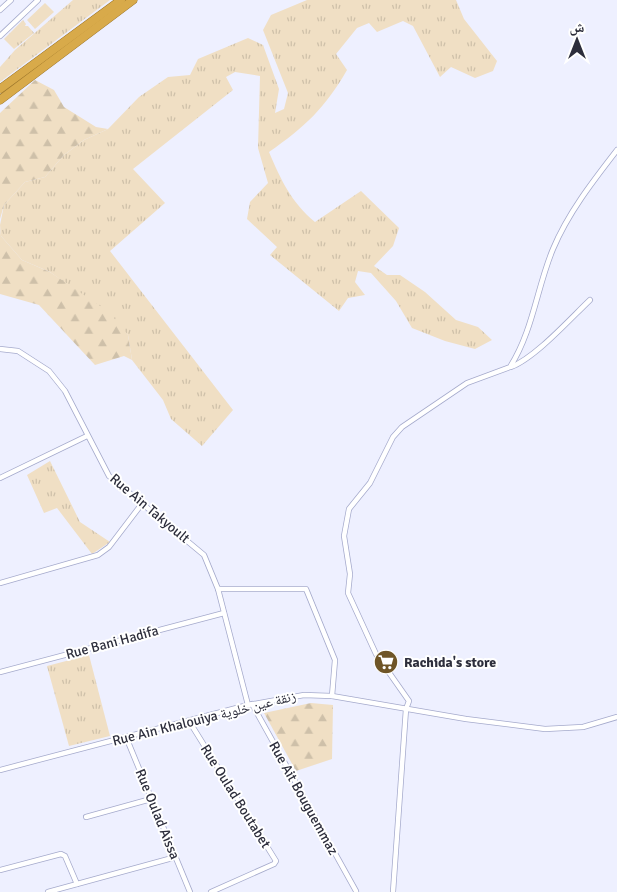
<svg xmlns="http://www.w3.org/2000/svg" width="617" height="892" font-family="Signika,'Noto Naskh Arabic',sans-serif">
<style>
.grass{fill:url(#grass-tufts)}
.forest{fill:url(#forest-firs)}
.pitch{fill:#f0dfc4}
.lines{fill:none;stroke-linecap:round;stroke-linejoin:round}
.minor-casing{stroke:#a5aacc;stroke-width:6}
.trunk-casing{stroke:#967027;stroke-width:9}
.minor{stroke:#fff;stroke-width:4.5}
.trunk{stroke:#d8aa4a;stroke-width:8}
.labels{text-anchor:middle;stroke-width:4;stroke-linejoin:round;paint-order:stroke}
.street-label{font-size:14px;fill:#2d2e3c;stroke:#fff}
.poi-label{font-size:14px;font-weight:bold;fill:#2d2e3c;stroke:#fff;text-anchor:start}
</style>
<defs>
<pattern id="grass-tufts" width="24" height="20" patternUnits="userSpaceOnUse" patternTransform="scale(1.25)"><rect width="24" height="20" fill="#f0dfc4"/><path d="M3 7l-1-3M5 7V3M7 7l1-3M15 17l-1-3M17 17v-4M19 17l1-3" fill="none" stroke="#cec0a9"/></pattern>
<pattern id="forest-firs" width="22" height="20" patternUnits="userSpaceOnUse" patternTransform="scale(1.25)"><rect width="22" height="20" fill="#f0dfc4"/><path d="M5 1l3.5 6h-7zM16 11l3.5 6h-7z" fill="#cec0a9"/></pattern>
</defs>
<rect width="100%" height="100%" fill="#eef0ff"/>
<g class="grass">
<polygon points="73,0 110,0 0,82 0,67 15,50"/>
<path d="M307,0h149l8,19 33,42 -4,10 -18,7 -24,-11 -11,10 -27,-51 -10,-5 -26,11 -8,-9 -12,5 -21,26 11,16c-22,38 -42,57 -78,82 12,28 22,50 46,70l46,-31 38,37 -6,18 -19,20 13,9h13l25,17 31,28 22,7 14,13 -17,9 -30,-8 -33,-13 -16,-27 -25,-28 -13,-2 -3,11 10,13 -17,3 -9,13 -69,-56 7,-8 -30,-28 3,-17 18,-19 -10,-35 2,-72 -25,-4 -9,5 7,13 -100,79 32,34 -55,48 123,159 -31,36 -31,-27 -8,-19 -31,-40 -4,-25 -50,-43 -28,-20 -28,-12 -21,-24 -1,-11 4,-20 21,-23 20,-5 19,-22 20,-15 24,-11 31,-32 29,-20 22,-2 8,-16 50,-21 15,7 16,44 -4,24 9,-4 4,-16 -25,-63 8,-15z"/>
<polygon points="23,20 26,24 25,26 28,26 34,33 14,49 4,39"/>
<polygon points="50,461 80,522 110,542 92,554 57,508 44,513 27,475"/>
<polygon points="89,655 110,736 69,746 47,666"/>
</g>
<g class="forest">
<polygon points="35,80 54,90 64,107 96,127 108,129 84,140 64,155 45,177 25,182 4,205 0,219 0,113"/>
<polygon points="0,225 1,236 22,260 50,272 109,312 128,335 132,360 124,356 95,365 39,305 0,294"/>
<polygon points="311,703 333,705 332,759 296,771 264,713"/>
</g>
<polygon class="pitch" points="45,3 54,12 35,29 27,20"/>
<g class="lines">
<g class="minor-casing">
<g id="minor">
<polyline points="0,10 11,0"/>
<polyline points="0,36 38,0"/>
<polyline points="0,349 18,351 49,371 65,391 109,476 204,555 218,589 248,705"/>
<path d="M511,367c24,-9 59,-48 79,-67"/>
<polyline points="0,478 87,436"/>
<polyline points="0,583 98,555 109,547 141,505"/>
<polyline points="218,589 306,589 335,660 332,696"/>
<polyline points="0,672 224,613"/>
<polyline points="252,704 356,891"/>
<polyline points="189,721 276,861 274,864 211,892"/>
<polyline points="126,737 190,892"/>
<polyline points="0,770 248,705 304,695 332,696 466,719 545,729 583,727 617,717"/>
<polyline points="86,817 151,799"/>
<polyline points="0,870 61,854 65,856 77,884"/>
<polyline points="48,892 176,857"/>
<path d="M393,892l13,-183 3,-8 -33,-47 -28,-61 2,-19 -6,-38 5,-27 21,-26 23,-46 9,-10 65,-44 43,-16c23,-36 27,-80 43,-118 15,-36 40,-68 64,-99"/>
</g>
</g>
<g class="trunk-casing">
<g id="trunk">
<polyline points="0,89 121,0"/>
<polyline points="0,100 133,0"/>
</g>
</g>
<use href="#minor" class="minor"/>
<use href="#trunk" class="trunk"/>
</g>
<defs>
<g id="supermarket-disc" transform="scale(1.25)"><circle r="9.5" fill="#6f5527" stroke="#fff"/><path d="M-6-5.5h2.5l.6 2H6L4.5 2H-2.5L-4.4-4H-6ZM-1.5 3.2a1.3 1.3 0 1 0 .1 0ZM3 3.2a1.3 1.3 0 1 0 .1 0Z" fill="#fff"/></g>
</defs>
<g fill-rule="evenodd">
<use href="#supermarket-disc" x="386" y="662"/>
</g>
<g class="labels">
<g class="street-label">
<text transform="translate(150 508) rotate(40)" y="5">Rue Ain Takyoult</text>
<text transform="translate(112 642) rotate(-15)" y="5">Rue Bani Hadifa</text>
<text transform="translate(204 718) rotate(-14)" y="5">Rue Ain Khalouiya زنقة عين خلوية</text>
<text transform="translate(236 796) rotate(58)" y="5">Rue Oulad Boutabet</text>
<text transform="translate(304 798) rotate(61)" y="5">Rue Ait Bouguemmaz</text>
<text transform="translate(158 814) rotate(68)" y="5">Rue Oulad Aissa</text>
</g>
<g class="poi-label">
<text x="404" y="667">Rachida's store</text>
</g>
</g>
<g transform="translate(577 40)" stroke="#ffffff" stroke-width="4" paint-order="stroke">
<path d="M0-4L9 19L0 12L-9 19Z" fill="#2d2e3c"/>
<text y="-8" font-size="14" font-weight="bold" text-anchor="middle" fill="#2d2e3c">ش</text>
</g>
</svg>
